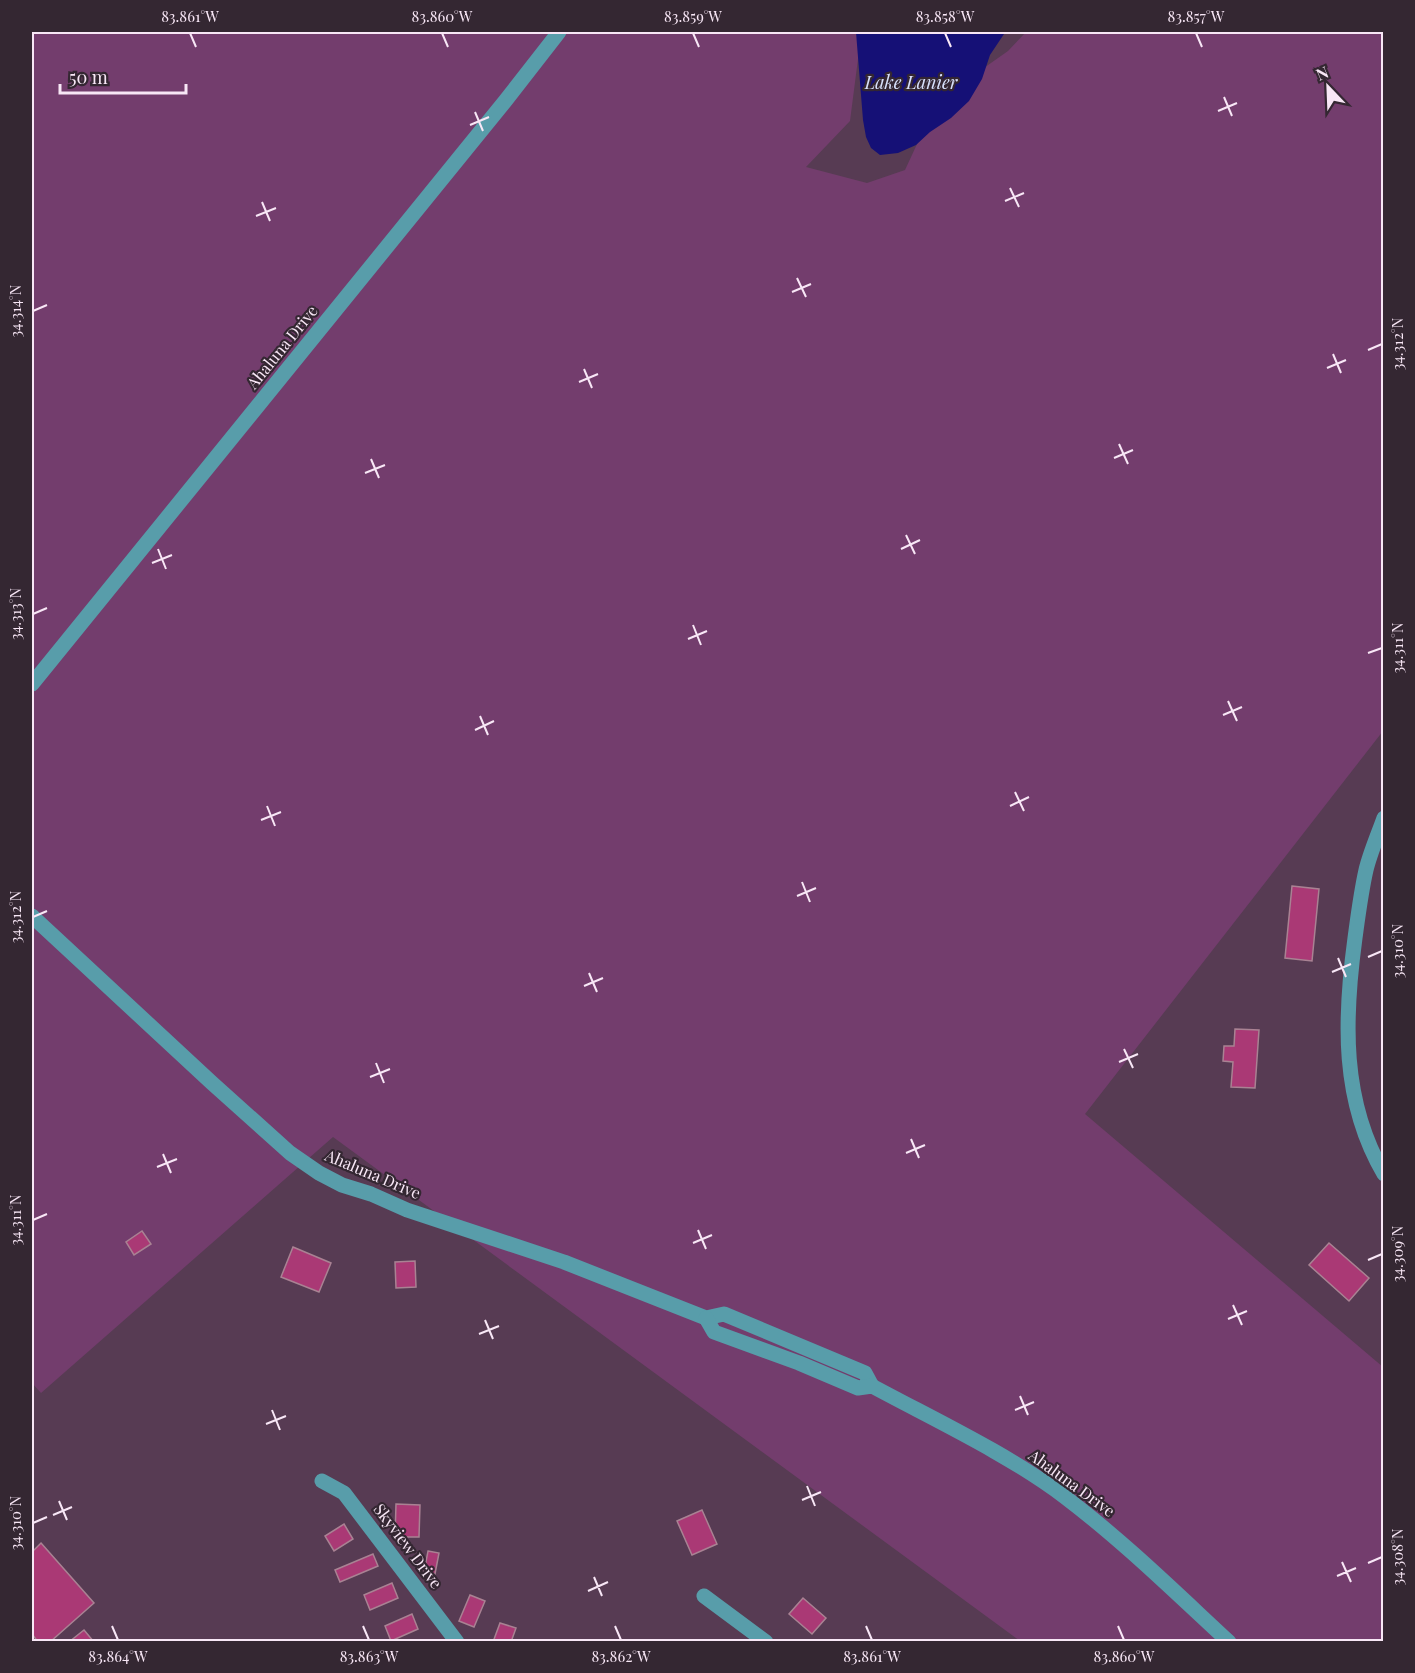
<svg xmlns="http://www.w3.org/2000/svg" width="1415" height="1673" font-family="'Playfair Display',serif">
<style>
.green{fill:#733d6d}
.water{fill:#151076}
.building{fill:#aa3975;stroke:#a98293;stroke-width:1.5}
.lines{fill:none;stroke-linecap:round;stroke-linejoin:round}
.minor{stroke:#589daa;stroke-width:15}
.ticks{fill:none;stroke:#f8e7f6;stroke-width:2}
.labels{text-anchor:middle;stroke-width:4.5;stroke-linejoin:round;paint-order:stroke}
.street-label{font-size:16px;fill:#f8e7f6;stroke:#342732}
.water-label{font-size:18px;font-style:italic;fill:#d8e1fc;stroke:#342732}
.neatline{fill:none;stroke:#f8e7f6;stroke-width:2}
.ticks-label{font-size:15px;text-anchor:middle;fill:#f8e7f6}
</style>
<rect width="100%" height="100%" fill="#573b53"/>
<polygon class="green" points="32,32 859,32 858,59 850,121 806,167 867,183 905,170 937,101 1008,51 1026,32 1383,32 1383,731 1085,1114 1383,1367 1383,1641 1020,1641 333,1137 41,1393 32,1383"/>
<polygon class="water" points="856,32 1008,32 1004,34 990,55 982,79 969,101 951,118 930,132 916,145 898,153 880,155 871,148 866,137 863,120"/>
<g class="building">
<polygon points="1292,886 1319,889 1312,961 1285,958"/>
<polygon points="1235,1029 1259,1030 1255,1088 1231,1087 1233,1062 1223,1061 1224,1046 1234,1046"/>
<polygon points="142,1231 151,1244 134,1255 126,1242"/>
<polygon points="1329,1243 1369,1278 1349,1301 1309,1265"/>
<polygon points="293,1247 331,1263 319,1292 281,1277"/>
<polygon points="415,1261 416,1287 396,1288 395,1262"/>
<polygon points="396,1504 420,1505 419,1537 395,1537"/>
<polygon points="702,1510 717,1544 692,1555 677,1521"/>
<polygon points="344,1524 353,1539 334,1551 325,1536"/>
<polygon points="41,1543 94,1603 50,1642 38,1642 32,1634 32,1552"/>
<polygon points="428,1551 439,1553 435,1574 424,1572"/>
<polygon points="373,1554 378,1566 340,1582 335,1570"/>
<polygon points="392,1583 398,1598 370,1610 364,1595"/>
<polygon points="470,1595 485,1601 474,1627 459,1621"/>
<polygon points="803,1598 826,1618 812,1634 789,1614"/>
<polygon points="412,1614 418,1629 391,1641 385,1626"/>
<polygon points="500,1623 516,1628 511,1642 493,1642"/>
<polygon points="84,1630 94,1642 69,1642"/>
</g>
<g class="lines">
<g class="minor">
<polyline points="32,684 506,100 559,32"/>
<path d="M1384,818c-6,17 -14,35 -18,52 -5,22 -8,46 -11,68 -11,81 -14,163 29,236"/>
<polyline points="32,916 212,1083 290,1153 319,1173 342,1185 371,1194 407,1210 564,1262 706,1318 724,1314 865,1373 872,1386"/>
<path d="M706,1318l8,14 85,31 59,25 14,-2c63,34 136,68 193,111 58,44 110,95 164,145"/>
<polyline points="322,1481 344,1493 457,1642"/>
<polyline points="704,1596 766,1642"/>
</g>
</g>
<path class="ticks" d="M190,33l6,14M442,33l6,14M693,33l6,14M945,33l6,14M1196,33l6,14M1224,97l8,19M1218,111l19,-8M475,112l8,19M470,125l19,-8M1010,188l9,19M1005,201l19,-8M262,202l8,19M256,216l20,-8M797,278l9,19M792,292l19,-8M33,311l14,-6M1368,350l14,-6M1333,354l8,19M1327,368l19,-8M584,369l8,19M579,382l19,-8M1119,444l9,20M1114,458l19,-8M371,459l8,19M365,473l20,-8M906,535l9,19M158,549l8,20M901,549l19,-9M152,563l20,-8M33,614l14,-6M693,625l8,20M688,639l19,-8M1368,653l14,-5M1228,701l9,20M1223,715l19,-8M480,716l8,19M475,730l19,-9M1015,792l9,19M267,806l8,20M1010,806l19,-9M261,820l20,-8M802,882l8,20M797,896l19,-8M33,917l14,-6M1368,957l14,-6M1338,958l8,19M1332,972l19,-8M589,973l8,19M584,986l19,-8M1124,1049l9,19M1119,1062l19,-8M376,1063l8,20M370,1077l20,-8M911,1139l8,19M906,1153l19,-8M163,1154l8,19M157,1167l20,-8M33,1220l14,-6M698,1230l8,19M693,1243l19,-8M1368,1260l14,-6M1233,1305l9,20M1228,1319l19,-8M485,1320l8,19M479,1334l20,-8M1020,1396l8,19M272,1410l8,20M1015,1410l19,-8M266,1424l20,-8M807,1486l8,20M802,1500l19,-8M59,1501l8,19M53,1515l19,-8M33,1523l14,-6M1342,1562l9,20M1368,1563l14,-6M1337,1576l19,-8M594,1577l8,19M588,1591l20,-9M112,1626l6,14M363,1626l6,14M615,1626l6,14M866,1626l6,14M1118,1626l6,14"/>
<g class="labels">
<g class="street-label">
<text transform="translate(282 347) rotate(-51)" y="6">Ahaluna Drive</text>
<text transform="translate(373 1174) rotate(23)" y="6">Ahaluna Drive</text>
<text transform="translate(1072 1483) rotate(36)" y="6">Ahaluna Drive</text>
<text transform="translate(408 1546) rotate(53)" y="6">Skyview Drive</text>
</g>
<g class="water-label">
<text x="911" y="89">Lake Lanier</text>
</g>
</g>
<rect width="1415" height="1673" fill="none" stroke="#342732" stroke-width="66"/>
<g transform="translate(1328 87) rotate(337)" stroke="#342732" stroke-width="4.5" paint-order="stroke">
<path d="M0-4.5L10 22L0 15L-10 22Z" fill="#f8e7f6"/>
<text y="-9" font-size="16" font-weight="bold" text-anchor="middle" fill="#f8e7f6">N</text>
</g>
<path d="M60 84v9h126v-9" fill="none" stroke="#f8e7f6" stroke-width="3"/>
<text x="69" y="84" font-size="18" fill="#f8e7f6" stroke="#342732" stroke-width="4.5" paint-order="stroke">50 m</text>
<rect x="33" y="33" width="1349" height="1607" class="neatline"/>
<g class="ticks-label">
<text x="190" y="22">83.861°W</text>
<text x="442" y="22">83.860°W</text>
<text x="693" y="22">83.859°W</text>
<text x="945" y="22">83.858°W</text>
<text x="1196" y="22">83.857°W</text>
<text transform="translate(16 311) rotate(-90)" y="5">34.314°N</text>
<text transform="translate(1398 344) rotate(-90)" y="5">34.312°N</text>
<text transform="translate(16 614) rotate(-90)" y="5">34.313°N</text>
<text transform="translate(1398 648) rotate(-90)" y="5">34.311°N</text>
<text transform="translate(16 917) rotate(-90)" y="5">34.312°N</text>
<text transform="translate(1398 951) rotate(-90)" y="5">34.310°N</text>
<text transform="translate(16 1220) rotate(-90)" y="5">34.311°N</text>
<text transform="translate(1398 1254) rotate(-90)" y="5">34.309°N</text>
<text transform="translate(16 1523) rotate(-90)" y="5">34.310°N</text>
<text transform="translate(1398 1557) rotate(-90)" y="5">34.308°N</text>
<text x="118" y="1662">83.864°W</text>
<text x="369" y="1662">83.863°W</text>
<text x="621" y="1662">83.862°W</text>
<text x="872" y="1662">83.861°W</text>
<text x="1124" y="1662">83.860°W</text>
</g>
</svg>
